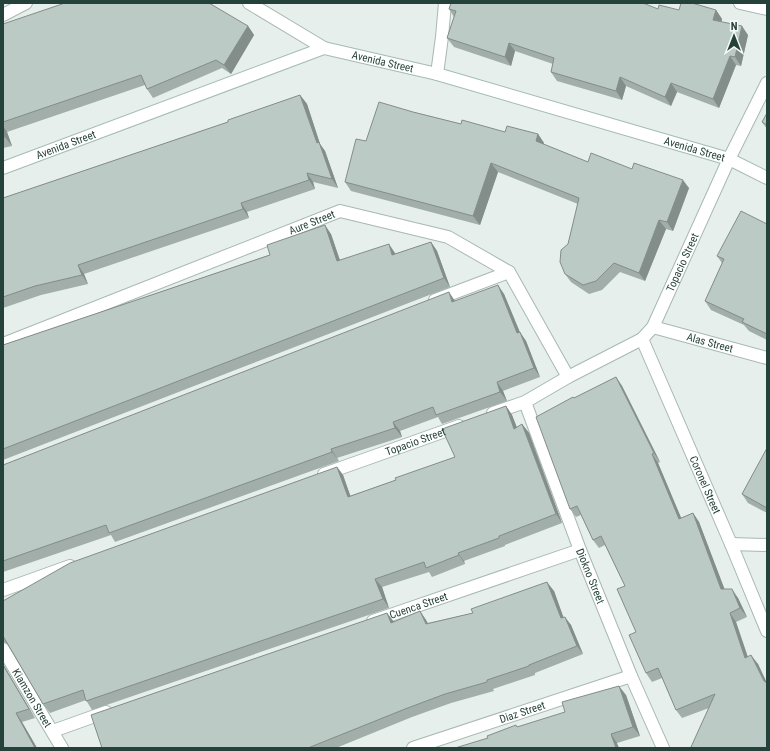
<svg xmlns="http://www.w3.org/2000/svg" width="770" height="751" font-family="'Roboto Condensed',sans-serif">
<style>
.lines{fill:none;stroke-linecap:round;stroke-linejoin:round}
.lane-casing{stroke:#a8b8b2;stroke-width:14}
.street-casing{stroke:#a8b8b2;stroke-width:14}
.secondary-casing{stroke:#a4bbb3;stroke-width:14}
.lane{stroke:#fff;stroke-width:12}
.street{stroke:#fff;stroke-width:12}
.secondary{stroke:#fff;stroke-width:12}
.wall{fill:#a1aea9}
.shaded-wall{fill:#838d89}
.building{fill:#bbcac4;stroke:#838d89}
.labels{text-anchor:middle;stroke-width:4;stroke-linejoin:round;paint-order:stroke}
.street-label{font-size:11px;fill:#24423a;stroke:#f7fbf9}
</style>
<rect width="100%" height="100%" fill="#e6efeb"/>
<g class="lines">
<g class="lane-casing">
<polyline id="lane" points="437,74 442,37 445,3"/>
</g>
<g class="street-casing">
<g id="street">
<polyline points="249,3 324,48"/>
<polyline points="740,3 767,9"/>
<polyline points="3,15 26,3"/>
<polyline points="435,300 509,272"/>
<path id="s1" d="M653,327l114,31"/>
<path id="s2" d="M642,339l89,205 36,87"/>
<path id="s3" d="M3,344l337,-133 108,26 61,35 59,105"/>
<path id="s4" d="M525,402l55,148 51,126 32,72"/>
<path id="s5" d="M493,413l32,-11 43,-25 74,-38 11,-12 76,-168 38,-76"/>
<path id="s6" d="M324,474l135,-48"/>
<polyline points="731,544 767,545"/>
<polyline points="3,590 70,566"/>
<path id="s7" d="M373,621l207,-71"/>
<path id="s8" d="M3,649l59,99"/>
<polyline points="53,731 106,712"/>
<path id="s9" d="M413,748l218,-72"/>
</g>
</g>
<g class="secondary-casing">
<g id="secondary">
<path id="s10" d="M3,168l321,-120 113,26 292,85 38,19"/>
</g>
</g>
<use href="#lane" class="lane"/>
<use href="#street" class="street"/>
<use href="#secondary" class="secondary"/>
</g>
<g class="wall">
<polygon points="449,9 658,9 679,10 716,10 722,19 722,22 748,35 741,66 736,65 719,108 677,92 671,106 626,86 622,100 557,81 551,72 553,64 515,51 511,66 454,47 447,38 454,17"/>
<polygon points="3,24 248,26 254,35 231,74 222,68 153,98 147,89 145,85 7,132 12,146 3,148"/>
<polygon points="300,95 307,104 320,144 325,151 338,188 313,182 315,189 247,212 249,218 84,274 88,284 41,295 3,308 3,198 228,122"/>
<polygon points="413,112 461,124 505,132 538,134 544,143 543,144 588,162 632,169 689,188 673,231 666,229 645,281 620,272 602,290 589,294 571,282 565,274 568,244 578,204 498,172 480,225 351,191 345,182 366,141"/>
<polygon points="767,113 767,129 762,122"/>
<polygon points="767,224 767,340 749,331 744,325 711,310 705,301 722,263 717,256"/>
<polygon points="331,234 340,260 395,253 395,254 431,242 437,251 450,287 3,460 3,345"/>
<polygon points="504,294 520,333 526,341 540,377 503,391 507,401 442,424 438,417 400,431 402,437 337,458 339,461 115,542 111,535 3,572 3,465 455,301"/>
<polygon points="616,377 622,386 660,462 658,463 681,518 693,513 699,522 724,589 738,598 747,617 736,622 748,657 758,664 766,682 767,748 692,748 691,747 709,708 682,718 676,710 662,678 652,682 646,673 625,586 605,545 599,548 593,540 581,515 576,517 570,509 574,398"/>
<polygon points="506,406 512,415 517,428 522,424 529,433 562,523 505,545 505,546 464,561 465,564 432,577 429,572 382,587 389,608 92,710 86,700 50,713 43,704 8,644 3,642 3,601 337,467 343,475 350,496 396,480 455,457"/>
<polygon points="767,448 767,513 748,503 742,494"/>
<polygon points="554,591 563,617 571,625 583,654 535,673 535,675 493,689 494,691 451,703 412,717 336,748 102,748 387,613 394,622 420,611 428,623 473,613"/>
<polygon points="3,664 35,718 22,722 37,748 3,748"/>
<polygon points="626,695 640,736 617,743 488,738 518,727"/>
</g>
<g class="shaded-wall">
<polygon points="716,10 722,19 719,28 713,20"/>
<polygon points="248,26 254,35 231,74 224,65"/>
<polygon points="742,26 748,35 741,66 735,57"/>
<polygon points="509,43 515,51 511,66 505,57"/>
<polygon points="730,56 736,65 719,108 713,99"/>
<polygon points="620,77 626,86 622,100 616,91"/>
<polygon points="671,83 677,92 671,106 665,97"/>
<polygon points="300,95 307,104 320,144 325,151 338,188 332,179 317,143"/>
<polygon points="3,126 7,132 12,146 5,137 3,130"/>
<polygon points="538,134 544,143 542,150 536,141"/>
<polygon points="491,163 498,172 480,225 473,216"/>
<polygon points="307,173 313,182 315,189 309,180"/>
<polygon points="683,180 689,188 673,231 667,222"/>
<polygon points="241,203 247,212 249,218 243,209"/>
<polygon points="659,220 666,229 645,281 639,273"/>
<polygon points="325,225 331,234 343,270 337,261"/>
<polygon points="431,242 437,251 450,287 444,278"/>
<polygon points="389,244 395,253 399,264 392,255"/>
<polygon points="78,265 84,274 88,284 82,275"/>
<polygon points="498,285 504,294 524,342 517,333"/>
<polygon points="449,292 455,301 459,311 452,302"/>
<polygon points="520,332 526,341 540,377 534,368"/>
<polygon points="616,377 622,386 660,462 654,453"/>
<polygon points="497,382 503,391 507,401 500,392"/>
<polygon points="506,406 512,415 521,438 514,429"/>
<polygon points="393,422 400,431 402,437 395,428"/>
<polygon points="522,424 529,433 562,523 556,514"/>
<polygon points="331,449 339,461 332,452"/>
<polygon points="652,454 658,463 685,527 679,519"/>
<polygon points="337,467 343,475 354,506 348,497"/>
<polygon points="693,513 699,522 728,598 721,589"/>
<polygon points="458,553 464,561 465,564 459,555"/>
<polygon points="375,579 382,587 389,608 383,599"/>
<polygon points="547,582 554,591 567,627 561,618"/>
<polygon points="732,589 738,598 747,617 740,608"/>
<polygon points="420,611 426,620 432,633 426,624"/>
<polygon points="387,613 394,622 391,623"/>
<polygon points="730,613 736,622 751,667 745,658"/>
<polygon points="565,617 571,625 583,654 577,646"/>
<polygon points="751,655 758,664 767,683 764,681"/>
<polygon points="3,664 35,718 29,709 3,665"/>
<polygon points="619,686 626,695 640,736 633,727"/>
<polygon points="16,713 22,722 37,748 35,748"/>
<polygon points="611,734 617,743 619,748 616,748"/>
</g>
<g class="building">
<polygon points="65,3 209,3 248,26 224,65 216,60 147,89 141,75 3,122 3,24"/>
<polygon points="451,3 643,3 658,9 659,5 679,10 681,3 692,3 716,10 713,20 742,26 735,57 730,56 713,99 671,83 665,97 620,77 616,91 551,72 554,58 509,43 505,57 447,38 456,11 449,9"/>
<polygon points="300,95 317,143 319,142 332,179 307,173 309,180 241,203 243,209 78,265 82,275 35,286 3,297 3,198 228,122 228,120"/>
<polygon points="379,102 413,112 461,124 462,120 505,132 507,126 538,134 536,141 588,162 591,153 632,169 634,163 683,180 667,222 659,220 639,273 614,263 596,281 583,285 565,274 560,262 561,250 568,244 579,198 491,163 473,216 345,182 356,139 366,141"/>
<polygon points="767,113 767,125 762,122"/>
<polygon points="3,130 5,137 3,138"/>
<polygon points="741,211 767,224 767,334 742,322 744,319 705,301 724,259 717,256"/>
<polygon points="325,225 337,261 389,244 392,255 431,242 444,278 3,449 3,345 270,255 267,245"/>
<polygon points="498,285 517,333 520,332 534,368 497,382 500,392 436,415 433,407 393,422 395,428 331,449 332,452 109,533 106,525 3,561 3,465 449,292 452,302"/>
<polygon points="616,377 654,453 652,454 679,519 693,513 721,589 732,589 740,608 730,613 745,658 751,655 764,681 767,683 767,748 693,748 691,747 715,694 676,710 658,668 646,673 629,635 636,632 617,589 625,586 601,536 593,540 577,506 570,509 536,417 573,397 574,398"/>
<polygon points="506,406 514,429 522,424 556,514 499,536 499,538 458,553 459,555 426,568 424,562 375,579 383,599 86,701 83,690 43,704 3,636 3,601 70,563 337,467 348,497 396,480 395,478 455,457 442,429"/>
<polygon points="767,448 767,508 742,494"/>
<polygon points="547,582 561,618 565,617 577,646 529,665 529,666 487,680 487,682 445,694 405,709 308,748 102,748 91,715 387,613 391,623 420,611 426,624 473,613 471,609"/>
<polygon points="3,665 29,709 16,713 35,748 3,748"/>
<polygon points="619,686 633,727 611,734 616,748 455,748 488,738 487,736 516,725 517,727 565,712 562,702"/>
</g>
<g class="labels">
<g class="street-label">
<text dy="4" stroke="none"><textPath href="#s10" startOffset="403">Avenida Street</textPath></text>
<text dy="4" stroke="none"><textPath href="#s10" startOffset="67">Avenida Street</textPath></text>
<text dy="4" stroke="none"><textPath href="#s10" startOffset="727">Avenida Street</textPath></text>
<text dy="4" stroke="none"><textPath href="#s3" startOffset="332">Aure Street</textPath></text>
<text dy="4" stroke="none"><textPath href="#s5" startOffset="254">Topacio Street</textPath></text>
<text dy="4" stroke="none"><textPath href="#s1" startOffset="59">Alas Street</textPath></text>
<text dy="4" stroke="none"><textPath href="#s6" startOffset="97">Topacio Street</textPath></text>
<text dy="4" stroke="none"><textPath href="#s2" startOffset="159">Coronel Street</textPath></text>
<text dy="4" stroke="none"><textPath href="#s4" startOffset="186">Diokno Street</textPath></text>
<text dy="4" stroke="none"><textPath href="#s7" startOffset="48">Cuenca Street</textPath></text>
<text dy="4" stroke="none"><textPath href="#s8" startOffset="57">Kiamzon Street</textPath></text>
<text dy="4" stroke="none"><textPath href="#s9" startOffset="115">Diaz Street</textPath></text>
</g>
</g>
<rect width="770" height="751" fill="none" stroke="#24423a" stroke-width="8"/>
<g transform="translate(734 36)" stroke="#f7fbf9" stroke-width="3" paint-order="stroke">
<path d="M0-3L7 15L0 10L-7 15Z" fill="#24423a"/>
<text y="-6" font-size="11" font-weight="bold" text-anchor="middle" fill="#24423a">N</text>
</g>
</svg>
